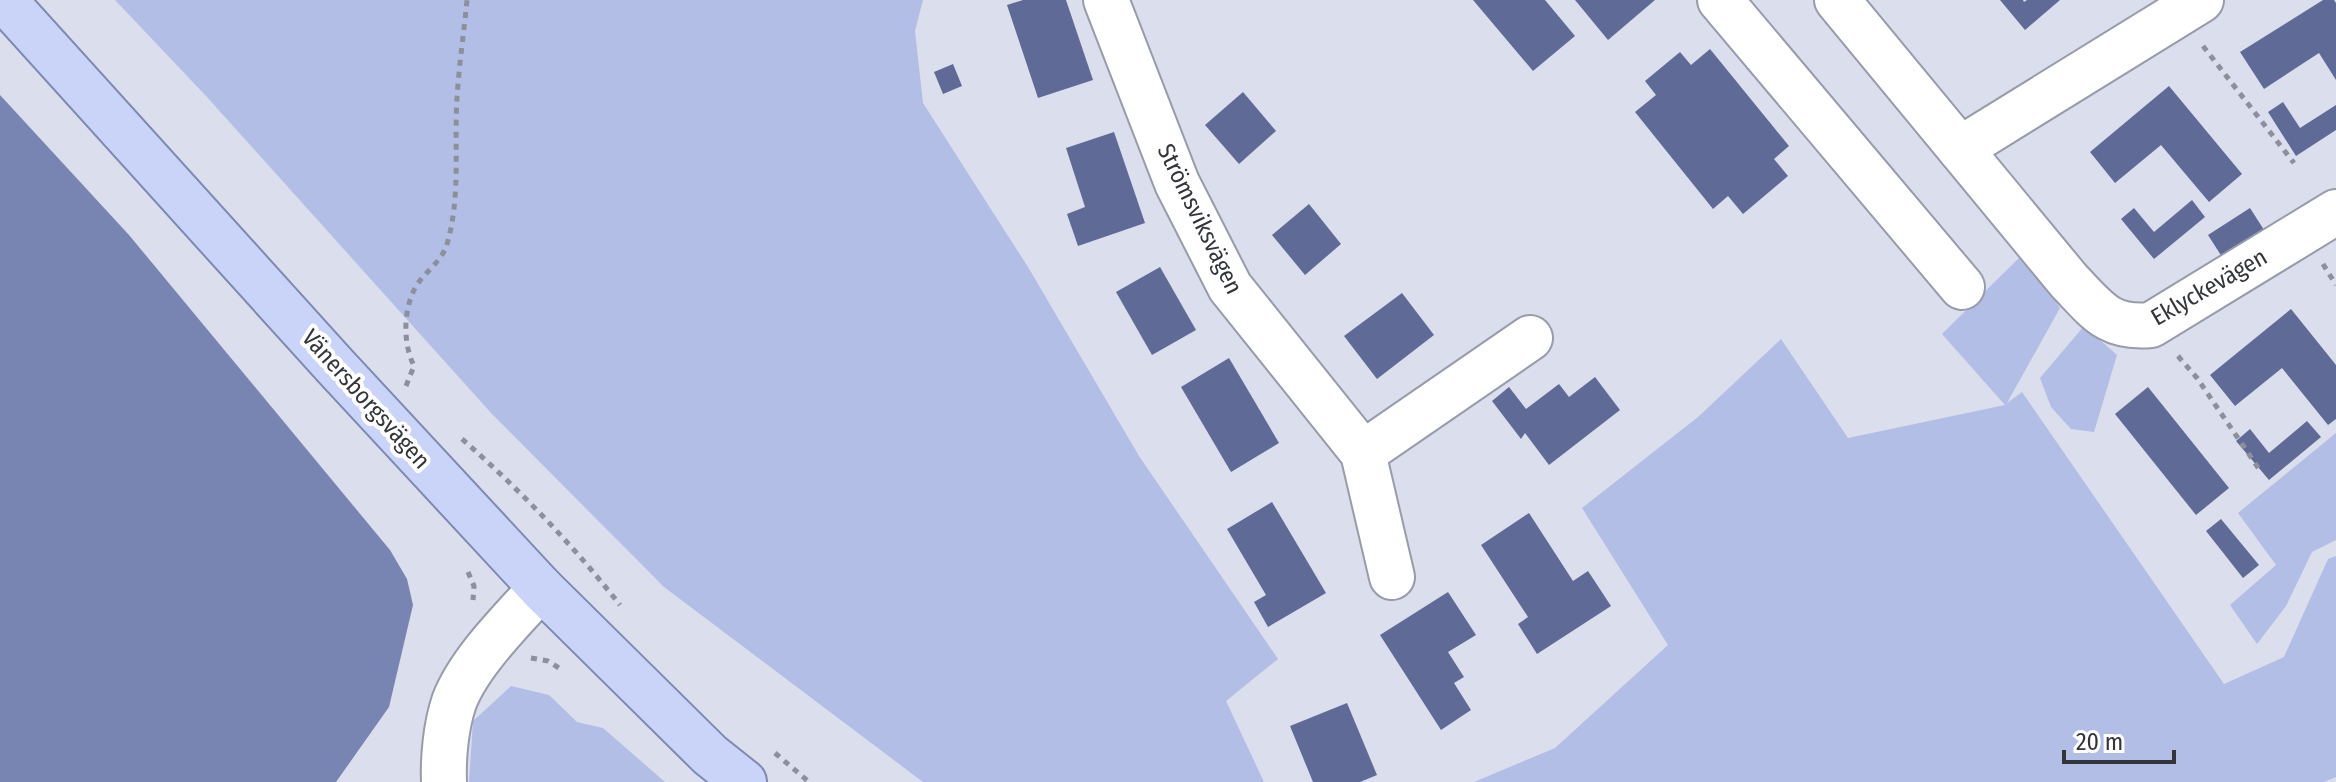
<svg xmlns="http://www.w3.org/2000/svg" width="2336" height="782" font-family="'Fira Sans Condensed',sans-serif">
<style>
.green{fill:#b3bee6}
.water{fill:#7884b2}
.building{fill:#5f6a97}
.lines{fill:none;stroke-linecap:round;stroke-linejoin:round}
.minor-casing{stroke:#979baa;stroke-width:48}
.major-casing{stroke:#7e89b2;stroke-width:48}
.path{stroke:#8c909a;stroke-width:5;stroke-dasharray:6 6;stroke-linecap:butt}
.minor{stroke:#fff;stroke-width:44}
.major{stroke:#cad3f8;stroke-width:44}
.labels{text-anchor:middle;stroke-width:8;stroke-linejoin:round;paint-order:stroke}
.street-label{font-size:24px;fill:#33353a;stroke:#fff}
</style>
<rect width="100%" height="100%" fill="#dadeed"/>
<g class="green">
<polygon points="115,0 923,0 915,31 923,103 1028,267 1139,456 1278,659 1226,701 1264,782 923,782 664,587 492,414 206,96"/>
<polygon points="2023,254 2060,308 2007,403 2022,392 2224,684 2284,657 2328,559 2336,556 2336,777 2324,782 1474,782 1555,748 1668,645 1582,508 1698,417 1781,339 1848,438 2005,405 1942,334"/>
<polygon points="2084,326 2117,355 2094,432 2071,429 2051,407 2040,378"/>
<polygon points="2336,433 2336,540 2312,552 2286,606 2257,644 2230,605 2276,565 2238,513"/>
<polygon points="511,686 549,695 577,722 603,728 665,782 469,782 473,721"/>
</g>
<polygon class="water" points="0,95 129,235 390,550 407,579 413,605 389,707 336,782 0,782"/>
<g class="building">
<polygon points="1023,0 1066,0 1093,80 1038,98 1007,5"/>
<polygon points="1473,0 1545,0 1575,36 1533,71"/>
<polygon points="1575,0 1655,0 1608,40"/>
<polygon points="2000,0 2023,0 2024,2 2027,0 2060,0 2025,30"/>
<polygon points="2323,0 2334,0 2336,3 2336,80 2319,53 2264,89 2240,52"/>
<polygon points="1710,49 1789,146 1774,159 1788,176 1743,214 1728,196 1713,209 1635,112 1656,95 1645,81 1680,52 1691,65"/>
<polygon points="953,64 962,86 943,94 934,72"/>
<polygon points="2169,86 2242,174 2209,202 2161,145 2115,183 2090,152"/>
<polygon points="1243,92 1276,131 1239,164 1205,125"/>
<polygon points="2283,102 2300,128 2336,105 2336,130 2296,156 2268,112"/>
<polygon points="1114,132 1145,223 1078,246 1067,214 1085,207 1066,148"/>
<polygon points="2192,200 2205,217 2154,259 2121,219 2134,208 2154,232"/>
<polygon points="1309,204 1341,244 1305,275 1272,235"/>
<polygon points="2250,208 2266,233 2224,260 2208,235"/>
<polygon points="1160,267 1196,330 1152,355 1116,292"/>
<polygon points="1402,293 1434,335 1377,379 1344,336"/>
<polygon points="2291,309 2336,365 2336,419 2328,425 2282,368 2235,406 2210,375"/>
<polygon points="1229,358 1279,443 1231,472 1181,387"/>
<polygon points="1595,377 1620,410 1549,465 1525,433 1521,439 1492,401 1509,387 1526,409 1559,384 1569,397"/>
<polygon points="2148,387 2229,488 2196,515 2115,414"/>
<polygon points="2307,421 2321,437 2269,480 2236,441 2250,429 2269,453"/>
<polygon points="1272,502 1326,593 1268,627 1254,602 1266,595 1227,529"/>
<polygon points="1529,513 1573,581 1588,571 1611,606 1537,654 1518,624 1528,617 1481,545"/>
<polygon points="2221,519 2259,565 2243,578 2206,531"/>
<polygon points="1448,592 1476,635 1448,652 1464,677 1454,683 1471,710 1441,730 1380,635"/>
<polygon points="1347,703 1377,775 1360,782 1313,782 1290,726"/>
</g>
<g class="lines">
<g class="minor-casing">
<g id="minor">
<polyline points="1106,0 1177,183 1230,287 1363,453 1392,577"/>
<polyline points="1720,0 1962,287"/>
<path d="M1837,0l232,281c28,29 39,48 82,44l185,-113"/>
<polyline points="1960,149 2201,0"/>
<polyline points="1363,453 1530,338"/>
<path d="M444,782c-1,-25 2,-56 10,-80 15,-40 59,-83 87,-114"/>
</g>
</g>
<g class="major-casing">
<polyline id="major" points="4,0 336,367 541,588 710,755 744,782"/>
</g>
<g class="path">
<polyline points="2203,46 2294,163"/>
<polyline points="2323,264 2336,285"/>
<polyline points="2178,356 2197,378 2259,469"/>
<path d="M406,386l8,-20c-11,-22 -11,-55 1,-78 8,-15 27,-26 32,-44 14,-47 7,-98 10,-146 2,-33 7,-66 10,-98"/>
<path d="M462,439c57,50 111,106 158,166"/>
<polyline points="468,572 474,586 473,600"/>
<polyline points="531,658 548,661 562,670"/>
<polyline points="775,753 809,782"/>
</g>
<use href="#minor" class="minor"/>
<use href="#major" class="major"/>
</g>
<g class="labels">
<g class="street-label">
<text transform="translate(1200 219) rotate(64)" y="8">Strömsviksvägen</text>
<text transform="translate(2209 287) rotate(-30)" y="8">Eklyckevägen</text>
<text transform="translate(366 399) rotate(48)" y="8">Vänersborgsvägen</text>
</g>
</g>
<path d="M2064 750v12h110v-12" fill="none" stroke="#33353a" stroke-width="4"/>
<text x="2076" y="750" font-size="24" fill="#33353a" stroke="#ffffff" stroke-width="6" paint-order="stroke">20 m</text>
</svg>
